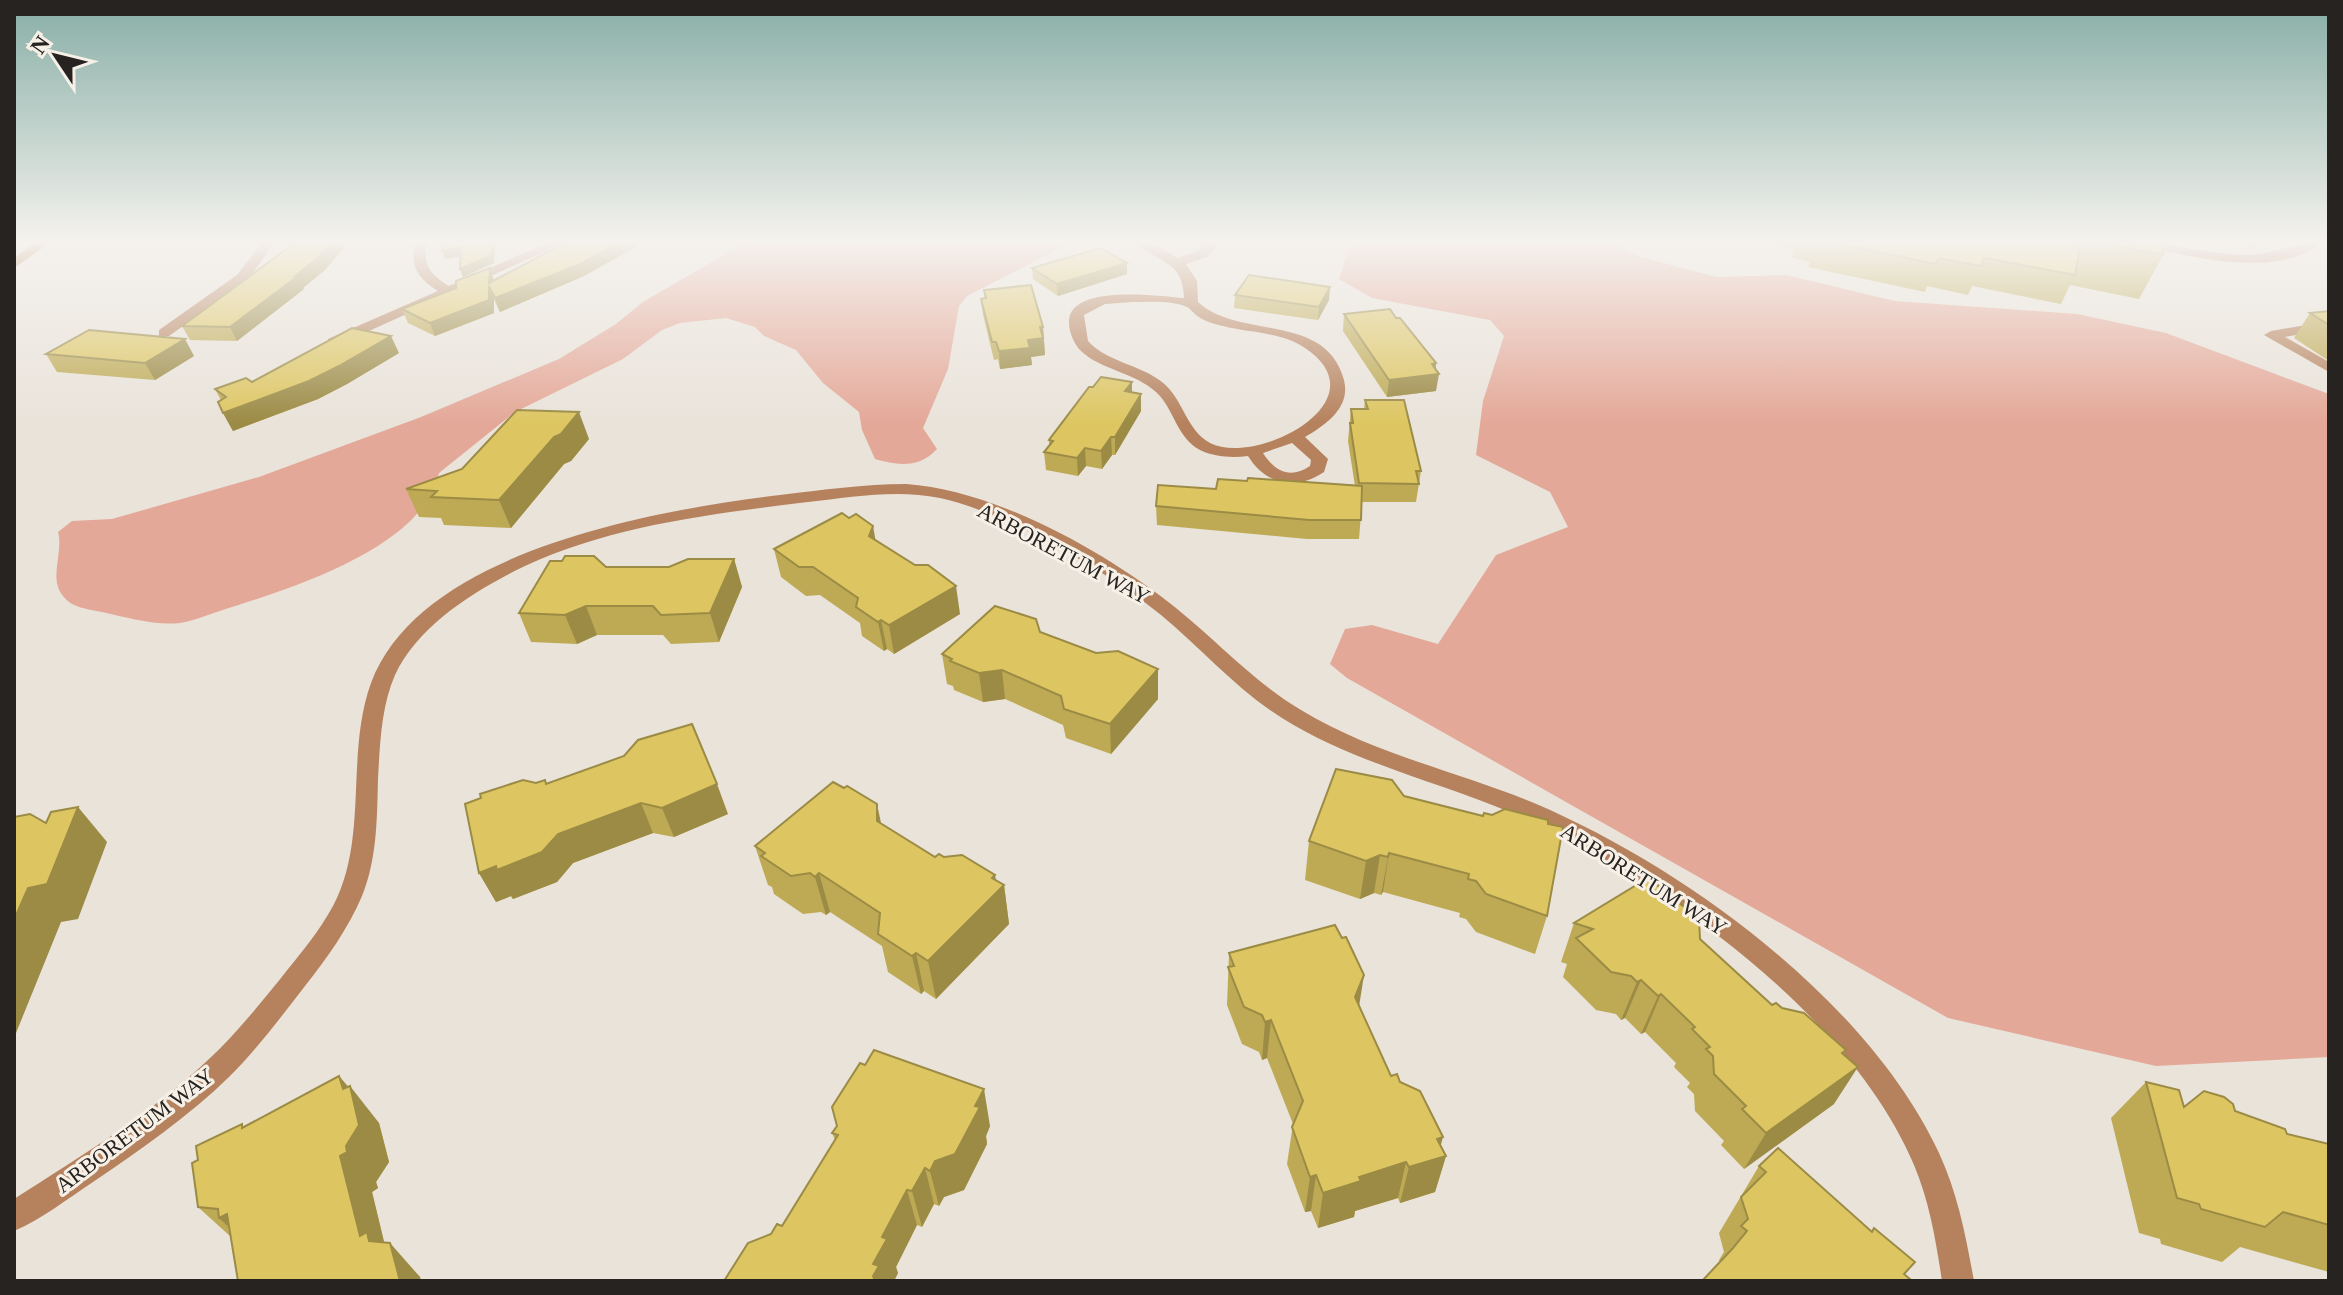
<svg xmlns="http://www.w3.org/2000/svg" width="2343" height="1295" font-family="Georgia,serif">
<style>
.green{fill:#e4a898}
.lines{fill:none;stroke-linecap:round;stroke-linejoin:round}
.street{fill:#b6825e;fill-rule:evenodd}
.secondary{fill:#9b5005;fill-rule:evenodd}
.wall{fill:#beaa54}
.shaded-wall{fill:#9b8b45}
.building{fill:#ddc662;stroke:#9b8b45;stroke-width:2}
.labels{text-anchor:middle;stroke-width:6;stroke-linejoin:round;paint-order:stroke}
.street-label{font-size:22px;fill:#262320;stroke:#f6f0e7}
</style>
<rect width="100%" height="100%" fill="#e9e3da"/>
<g class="green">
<path d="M746,242h326l-105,54 -8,10 -11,63 -25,59 14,21c-17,19 -39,17 -62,10l-13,-29 -3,-18 -36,-29 -27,-33 -32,-14 -9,-9 -29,-9 -46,5 -18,7 -39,29 -108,53 -76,61c-15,73 -144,114 -207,134 -17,5 -35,13 -52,16 -24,3 -55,-6 -78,-11 -14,-3 -30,-4 -39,-16 -15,-18 1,-44 -5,-64l14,-11 40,-2 147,-42 162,-60 138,-58 57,-35 27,-22z"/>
<polygon points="1351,242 1609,242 1641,257 1717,277 1786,275 1895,301 2077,314 2166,333 2329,394 2329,1057 2156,1066 1948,1018 1347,678 1330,664 1345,629 1372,625 1438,644 1496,555 1568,527 1550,492 1476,455 1483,401 1504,336 1490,320 1372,298 1339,279"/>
</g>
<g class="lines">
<g class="street">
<polygon points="262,242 275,242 247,281 169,336 159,336 159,330 237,275"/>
<path d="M415,242h12c-5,22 3,33 22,44l100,-44h17l-228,103h-10v-6l110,-48c-20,-12 -29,-26 -23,-49z"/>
<path d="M1135,242h15l28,16 19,-7 10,-9h14l-14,15 -21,7 11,17 1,21c41,38 128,10 146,78 7,28 -19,45 -39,57l23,22 -4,13c-28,19 -58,13 -76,-16 -16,2 -34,1 -48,-6 -24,-13 -26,-42 -44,-58 -22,-20 -55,-22 -75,-41 -7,-7 -12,-19 -12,-28 -2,-40 92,-27 115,-25 -1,-38 -25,-34 -49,-56zM1132,302c16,0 40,-2 55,5 1,0 8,7 9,8 7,6 18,9 27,11 27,7 59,6 82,22 79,53 -49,119 -95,95 -24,-13 -27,-45 -48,-61 -21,-17 -57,-21 -74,-41l-4,-26 21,-11zM1292,443l19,17 -1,6c-19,13 -35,6 -47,-13z"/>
<path d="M2133,242c39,0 77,13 117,13 25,-1 47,-13 72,-13 -40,33 -107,19 -153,10 -12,-3 -27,-3 -36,-10z"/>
<polygon points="2329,321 2329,329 2285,337 2329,362 2329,372 2264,335 2271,331"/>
<path d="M906,484c90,6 200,68 270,124 42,34 78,74 125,102 72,44 156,61 233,93 151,64 335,199 405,350 19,41 27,84 35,128h-32c-6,-39 -12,-78 -28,-116 -63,-150 -254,-288 -400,-351 -77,-33 -160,-51 -232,-96 -45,-28 -80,-69 -121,-103 -54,-44 -153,-102 -221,-117 -43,-9 -89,-1 -132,4 -96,12 -194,23 -283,64 -48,23 -107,59 -130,109 -14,32 -15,69 -17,104 -1,40 -1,80 -16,117 -14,33 -35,62 -57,90 -24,31 -48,63 -76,91 -41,40 -89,73 -136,105 -26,17 -51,37 -79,49v-32c67,-43 137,-85 195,-140 27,-25 49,-53 72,-81 18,-23 38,-46 52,-72 36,-68 12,-151 38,-223 49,-133 287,-173 409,-188 42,-5 84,-11 126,-11z"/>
</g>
<polygon class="secondary" points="36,242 51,242 14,268 14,258"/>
</g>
<g class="wall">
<polygon points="1761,242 2081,242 2079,253 2084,242 2164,242 2163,255 2139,299 2070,285 2061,304 1972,286 1968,295 1927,286 1925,292 1808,267 1810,262 1792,258 1795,250"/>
<polygon points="2226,242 2261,242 2256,249"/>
<polygon points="490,268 494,281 584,276 500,312 494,300 494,313 435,336 408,323 402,309 456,288"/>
<polygon points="1032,268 1127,274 1058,296 1033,279"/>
<polygon points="325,270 303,288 304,289 237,341 190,340 182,326"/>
<polygon points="1330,287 1329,300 1318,320 1234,308 1235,295"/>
<polygon points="984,290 1043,327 1045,355 1031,357 1032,365 1000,369 998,359 994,360 983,315 981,299 985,298"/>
<polygon points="2329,311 2329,361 2294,338 2310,313"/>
<polygon points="1344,314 1396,318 1436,363 1436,391 1387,397 1343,331"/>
<polygon points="399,353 347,384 318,399 233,431 223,413 221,400 215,389"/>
<polygon points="46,354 194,356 155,380 57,372"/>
<polygon points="1132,392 1141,394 1141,411 1115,455 1112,455 1102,469 1086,466 1078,476 1046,470 1044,452 1049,446 1049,440"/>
<polygon points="1365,400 1421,471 1416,502 1362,502 1359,539 1307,539 1157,525 1156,506 1216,489 1355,486 1348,441 1351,409 1364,409"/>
<polygon points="589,439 571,461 564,464 511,528 444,525 441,518 419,517 406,489"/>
<polygon points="876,540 960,614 894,654 887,649 884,651 862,636 860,623 820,595 806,596 781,577 774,549"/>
<polygon points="734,559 742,587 719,642 671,644 663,635 597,635 577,644 531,642 519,613 606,567 669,567"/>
<polygon points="1040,632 1096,653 1158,669 1158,699 1111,754 1066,738 1063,725 1005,699 983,702 954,690 953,686 947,684 942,654"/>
<polygon points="536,783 546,783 728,814 674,837 653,833 573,863 557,882 513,899 511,896 496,902 479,873"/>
<polygon points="1404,796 1547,916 1535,954 1476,932 1466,919 1459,917 1460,913 1383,892 1381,895 1374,893 1360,899 1305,880 1309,841"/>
<polygon points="881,824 935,857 944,857 1004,885 1009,924 936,999 924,991 921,994 888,972 882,946 830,912 826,915 821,912 803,914 774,894 772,887 768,885 755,846"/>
<polygon points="1574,923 1700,939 1772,1005 1782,1008 1844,1054 1834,1104 1744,1169 1721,1145 1724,1141 1695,1111 1694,1094 1687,1087 1690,1083 1674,1067 1676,1063 1645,1032 1641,1034 1625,1018 1621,1020 1616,1014 1596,1010 1563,977 1567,964 1561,962"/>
<polygon points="1229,953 1359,1007 1391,1076 1400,1082 1446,1156 1435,1192 1400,1203 1398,1198 1355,1211 1354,1217 1318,1228 1311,1211 1305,1212 1287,1164 1293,1124 1267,1058 1262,1060 1259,1052 1242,1044 1227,1005"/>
<polygon points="339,1076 379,1123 389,1162 376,1182 378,1188 372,1192 384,1242 420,1277 421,1281 238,1281 231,1237 198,1207 198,1160 244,1127"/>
<polygon points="2146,1082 2184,1107 2235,1111 2287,1134 2329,1144 2329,1272 2240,1247 2222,1262 2161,1244 2160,1239 2139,1233 2111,1118"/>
<polygon points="990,1126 986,1136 987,1144 964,1190 944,1197 939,1206 934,1204 922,1227 917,1225 896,1267 898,1273 894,1281 724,1281 771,1234 782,1226 835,1140 832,1133"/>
<polygon points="1759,1166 1872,1232 1915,1262 1720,1262 1719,1260 1724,1252 1719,1233"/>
</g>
<g class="shaded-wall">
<polygon points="333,242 349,242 325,270 303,288 304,289 237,341 230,327 295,276"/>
<polygon points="492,242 496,242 494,263 463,277 460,269"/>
<polygon points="619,242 645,242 584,276 500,312 495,298"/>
<polygon points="461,248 464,256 445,259 442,251"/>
<polygon points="1127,263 1127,274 1058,296 1057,284"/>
<polygon points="490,268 494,281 489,283"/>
<polygon points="489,286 494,300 494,313 435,336 430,323"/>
<polygon points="1330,287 1329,300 1318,320 1319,307"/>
<polygon points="1040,327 1043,327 1045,355 1031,357 1032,365 1000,369 999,351 1028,340"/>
<polygon points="391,336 399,353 347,384 318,399 233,431 223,413"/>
<polygon points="185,339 194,356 155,380 145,363"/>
<polygon points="1436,363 1434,374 1439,374 1436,391 1387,397 1389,380"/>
<polygon points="1132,382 1132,400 1125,391"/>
<polygon points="1141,394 1141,411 1115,455 1115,437"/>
<polygon points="579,412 589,439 571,461 564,464 511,528 499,500 554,437"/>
<polygon points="1111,437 1112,455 1102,469 1101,451"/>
<polygon points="1085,448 1086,466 1078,476 1077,458"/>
<polygon points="873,526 878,554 869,536"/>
<polygon points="734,559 742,587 719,642 710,613"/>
<polygon points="956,586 960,614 894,654 889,625"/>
<polygon points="586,606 597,635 577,644 565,615"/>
<polygon points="881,620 887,649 884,651 878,622"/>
<polygon points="1158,669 1158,699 1111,754 1110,724"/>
<polygon points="1002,670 1005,699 983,702 979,673"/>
<polygon points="717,784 728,814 674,837 662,808"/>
<polygon points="641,803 653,833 573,863 557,882 513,899 511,896 496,902 479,873 558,834"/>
<polygon points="877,804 885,842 877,821"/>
<polygon points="78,807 107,842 78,919 61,922 14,1038 14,920 28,888"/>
<polygon points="1389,853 1383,892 1381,895 1388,857"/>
<polygon points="1380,855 1374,893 1360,899 1366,861"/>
<polygon points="819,873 830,912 826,915 815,877"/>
<polygon points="995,875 998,891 1004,885 1009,924 936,999 928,961"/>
<polygon points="916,953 924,991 921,994 912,956"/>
<polygon points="1364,975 1358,1013 1355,997"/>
<polygon points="1641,980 1625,1018 1621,1020 1637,982"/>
<polygon points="1661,994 1645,1032 1641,1034 1658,996"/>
<polygon points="1271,1020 1267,1058 1262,1060 1265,1022"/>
<polygon points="1858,1067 1834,1104 1744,1169 1766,1133"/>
<polygon points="339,1076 350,1089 350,1086 379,1123 389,1162 376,1182 378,1188 372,1192 387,1254 390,1243 420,1277 421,1281 400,1281 360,1236 340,1156 346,1146 343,1089"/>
<polygon points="984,1089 990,1126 986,1136 987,1144 964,1190 944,1197 939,1206 930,1171 935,1161 975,1106"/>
<polygon points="1443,1137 1437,1159 1446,1156 1435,1192 1400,1203 1409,1167 1437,1139"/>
<polygon points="1406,1162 1398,1198 1355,1211 1354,1217 1318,1228 1323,1193 1359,1177"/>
<polygon points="925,1168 934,1204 922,1227 912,1191"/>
<polygon points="1316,1175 1311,1211 1305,1212 1310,1177"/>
<polygon points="907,1190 917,1225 896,1267 898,1273 894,1281 875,1281 873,1276 873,1264 882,1237"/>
<polygon points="227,1214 256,1252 219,1218"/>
</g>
<g class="building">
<polygon points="296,242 333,242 319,257 295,276 298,276 230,327 182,326"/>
<polygon points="443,242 492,242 492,255 460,269 461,248 442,251"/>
<polygon points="567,242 619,242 580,264 495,298 489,286 489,300 430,323 402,309 456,288 456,281 490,268 489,283"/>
<polygon points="1830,242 2081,242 2075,275 1984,258 1981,266 1939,258 1936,264"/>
<polygon points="2098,242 2164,242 2163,255"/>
<polygon points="1100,248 1127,263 1057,284 1032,268"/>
<polygon points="1249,275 1330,287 1319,307 1235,295"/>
<polygon points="1031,285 1043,327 1040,327 1043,338 1028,340 1030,348 999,351 996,342 992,342 981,299 986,298 984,290"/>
<polygon points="1390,309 1396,318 1400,318 1436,363 1432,364 1439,374 1389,380 1344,314"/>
<polygon points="2329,311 2329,325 2310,313"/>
<polygon points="352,328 391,336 339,366 309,381 223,413 218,402 226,397 215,389 246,378 252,382"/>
<polygon points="89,330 185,339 145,363 46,354"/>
<polygon points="1101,377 1132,382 1125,391 1141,394 1115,437 1111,437 1101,451 1085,448 1077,458 1044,452 1053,441 1049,440 1089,387 1093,387"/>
<polygon points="1365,400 1404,400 1421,471 1416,471 1419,484 1359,483 1350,423 1353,423 1351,409 1368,409"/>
<polygon points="517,410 579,412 561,434 554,437 499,500 431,497 437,491 406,489 462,469"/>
<polygon points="1248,478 1362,486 1361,520 1309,520 1156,506 1158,485 1216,489 1218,479 1247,481"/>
<polygon points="842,513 849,518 856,514 873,526 869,536 915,565 928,565 956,586 889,625 881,620 878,622 856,607 858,598 813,567 799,567 774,549"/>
<polygon points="565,556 594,556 606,567 669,567 688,559 734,559 710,613 661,615 653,606 586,606 565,615 519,613 550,561 562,561"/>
<polygon points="995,606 1036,619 1040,632 1096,653 1118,651 1158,669 1110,724 1064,709 1061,696 1002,670 979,673 950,661 952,659 942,654"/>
<polygon points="692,724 717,784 662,808 641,803 558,834 542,852 497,870 496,866 479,873 465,804 481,798 480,794 523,780 536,783 545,780 546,784 624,756 638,740"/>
<polygon points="1336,769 1392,780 1404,796 1483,816 1484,813 1492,815 1505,809 1548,820 1548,824 1563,827 1547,916 1486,894 1476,881 1468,879 1469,874 1389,853 1388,857 1380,855 1366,861 1309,841"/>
<polygon points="833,782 844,788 847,786 877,804 877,821 935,857 939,854 944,857 962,855 995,875 992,878 1004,885 928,961 916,953 912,956 878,934 880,913 819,873 815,877 810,873 791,876 761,856 765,853 755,846"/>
<polygon points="78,807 47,884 28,888 14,920 14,817 30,814 46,823 51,812"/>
<polygon points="1648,878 1699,919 1700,939 1772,1005 1776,1003 1782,1008 1804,1013 1846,1050 1842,1053 1858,1067 1766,1133 1742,1109 1746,1106 1714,1074 1713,1056 1706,1049 1710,1047 1692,1029 1695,1027 1661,994 1658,996 1641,980 1637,982 1631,976 1611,972 1576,938 1593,929 1574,923"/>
<polygon points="1335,925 1342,938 1346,937 1364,975 1355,997 1391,1076 1397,1074 1400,1082 1420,1091 1443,1137 1437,1139 1446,1156 1409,1167 1406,1162 1359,1177 1361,1181 1323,1193 1316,1175 1310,1177 1292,1127 1303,1101 1271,1020 1265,1022 1262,1015 1244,1007 1228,967 1234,966 1229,953"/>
<polygon points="874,1050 984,1089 975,1106 980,1107 955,1154 935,1161 930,1171 925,1168 912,1191 907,1190 882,1237 887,1239 873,1264 879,1266 873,1276 875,1281 724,1281 748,1243 771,1234 777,1224 782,1226 838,1135 832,1133 837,1126 832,1107 860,1063 865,1065"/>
<polygon points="339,1076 343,1089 350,1086 359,1125 346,1146 347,1152 340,1156 360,1236 367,1232 369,1241 390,1243 400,1281 238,1281 227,1214 219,1218 218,1209 198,1207 192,1163 198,1160 196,1146 242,1124 242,1128"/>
<polygon points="2146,1082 2179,1090 2184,1107 2204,1091 2224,1097 2233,1104 2235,1111 2285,1129 2287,1134 2329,1144 2329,1225 2283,1212 2265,1227 2201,1209 2199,1204 2177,1198"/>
<polygon points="1778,1148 1872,1232 1874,1228 1915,1262 1904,1274 1911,1280 1911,1281 1702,1281 1733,1248 1747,1231 1741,1226 1748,1219 1741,1197 1766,1172 1759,1166"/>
</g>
<linearGradient id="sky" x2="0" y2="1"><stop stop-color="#87aea6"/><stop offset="0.57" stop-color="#f5f2ee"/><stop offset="1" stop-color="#f5f2ee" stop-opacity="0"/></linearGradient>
<rect width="2343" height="423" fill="url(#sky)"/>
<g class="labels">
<g class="street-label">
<text transform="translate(1064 553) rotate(28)" y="8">ARBORETUM WAY</text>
<text transform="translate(1644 879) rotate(32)" y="8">ARBORETUM WAY</text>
<text transform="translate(134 1130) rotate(-37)" y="8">ARBORETUM WAY</text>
</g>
</g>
<rect width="2343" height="1295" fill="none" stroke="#262320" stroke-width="32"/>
<g transform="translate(56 56) rotate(305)" stroke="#f6f0e7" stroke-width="6" paint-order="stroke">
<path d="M0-6L14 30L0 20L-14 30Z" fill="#262320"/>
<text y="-12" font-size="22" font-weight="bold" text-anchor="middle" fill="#262320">N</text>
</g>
</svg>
